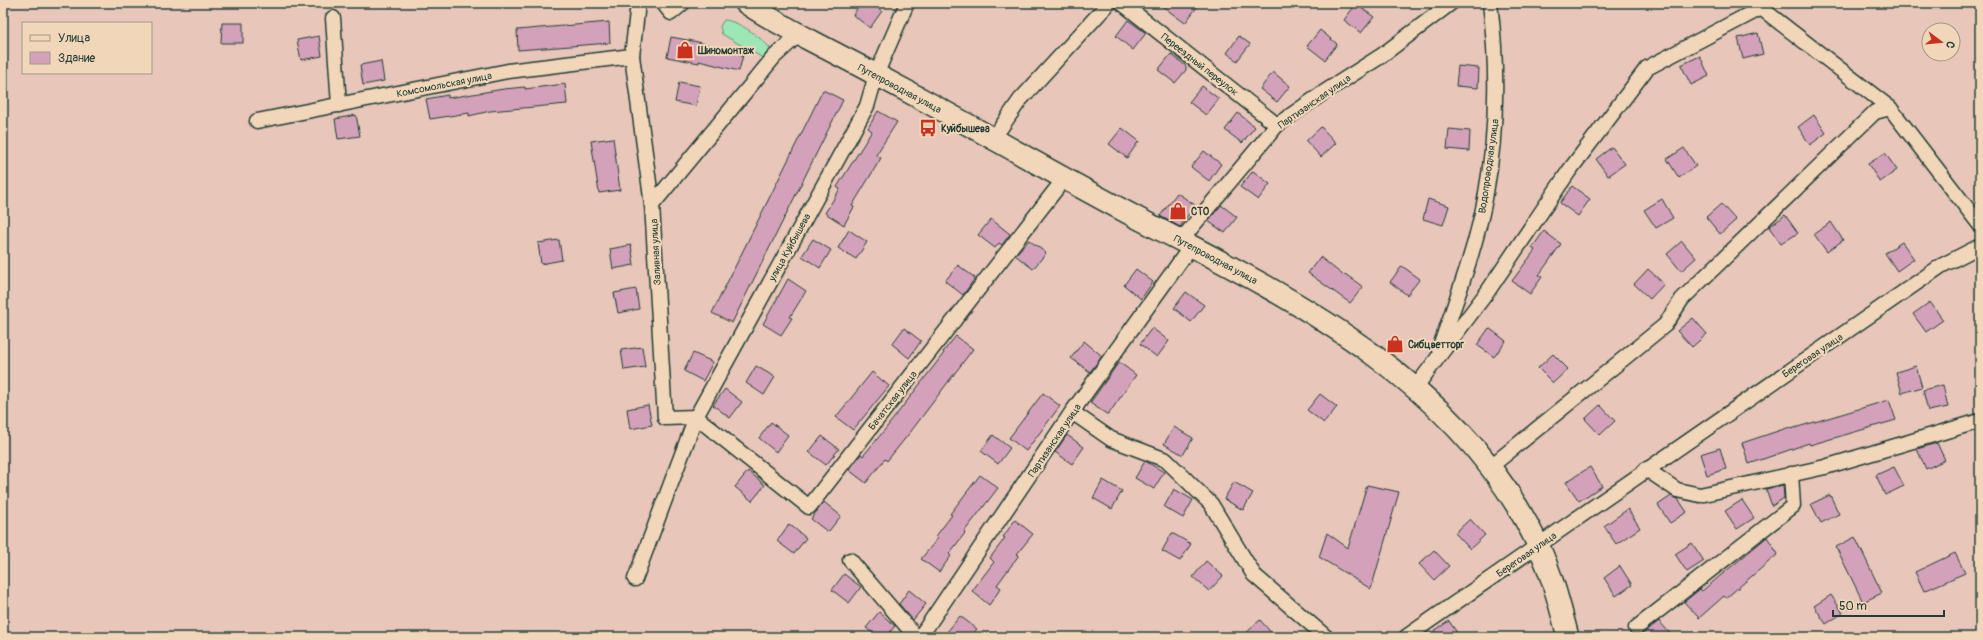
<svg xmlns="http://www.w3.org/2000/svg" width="1983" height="640" font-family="Pangolin,sans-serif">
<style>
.green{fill:#9de7b6;stroke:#5e9275}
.building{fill:#d4a1bb;stroke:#1f3d34}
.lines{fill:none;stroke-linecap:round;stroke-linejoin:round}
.street-casing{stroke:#1f3d34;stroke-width:17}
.secondary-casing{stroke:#1f3d34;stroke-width:24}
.street{stroke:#f2d6b9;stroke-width:14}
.secondary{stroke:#f2d6b9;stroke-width:21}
.labels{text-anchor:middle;stroke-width:4;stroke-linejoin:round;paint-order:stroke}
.poi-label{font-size:10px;font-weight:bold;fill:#1f3d34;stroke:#f2d6b9;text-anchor:start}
.street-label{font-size:10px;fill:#1f3d34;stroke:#f2d6b9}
</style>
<rect width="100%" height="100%" fill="#e9c6ba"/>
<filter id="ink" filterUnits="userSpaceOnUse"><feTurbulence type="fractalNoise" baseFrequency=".025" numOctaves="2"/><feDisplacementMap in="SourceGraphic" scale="8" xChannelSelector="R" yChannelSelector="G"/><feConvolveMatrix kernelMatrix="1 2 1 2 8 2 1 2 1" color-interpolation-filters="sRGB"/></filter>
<g filter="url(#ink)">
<path class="green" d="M724,20c15,1 36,17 46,28l-1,9 -6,1 -41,-24 -2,-8z"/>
<g class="building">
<polygon points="861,3 871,3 882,11 870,28 853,15"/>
<polygon points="1158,3 1200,3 1185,23"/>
<polygon points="1356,4 1374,17 1361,33 1344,20"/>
<polygon points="1128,20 1146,33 1133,50 1116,36"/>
<polygon points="609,22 610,43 518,50 517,30"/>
<polygon points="222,23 243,23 243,43 221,43"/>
<polygon points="1320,30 1337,44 1325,60 1307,46"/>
<polygon points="1758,33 1763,54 1743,59 1738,38"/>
<polygon points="319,36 322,56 301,60 297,40"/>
<polygon points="1239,36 1250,44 1237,61 1227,53"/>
<polygon points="671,37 698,42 743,55 739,71 699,61 699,63 667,57"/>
<polygon points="1171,54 1186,66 1186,70 1175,83 1158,70"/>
<polygon points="1700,56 1709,76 1691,85 1681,65"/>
<polygon points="381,61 384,81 363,85 360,65"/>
<polygon points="1458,66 1479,68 1478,88 1456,86"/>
<polygon points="1273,72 1290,86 1277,102 1260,89"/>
<polygon points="679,82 700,86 696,106 675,102"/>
<polygon points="565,84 567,104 490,111 469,116 469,113 430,119 426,99 448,95 448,98 504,89 525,87 525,89"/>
<polygon points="1202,86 1219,99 1206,115 1189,102"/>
<polygon points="823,90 843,100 732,323 712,313"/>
<polygon points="878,111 897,122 876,155 881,158 852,206 854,207 844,225 825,213 840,189 837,187 872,131 868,128"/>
<polygon points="1238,113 1255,127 1242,143 1225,130"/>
<polygon points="356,115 360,136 338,139 335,119"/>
<polygon points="1814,115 1826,133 1810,145 1798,127"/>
<polygon points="1321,127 1336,143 1321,157 1306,141"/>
<polygon points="1122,128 1139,141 1127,158 1109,144"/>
<polygon points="1449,129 1470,131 1469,151 1447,149"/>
<polygon points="613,138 620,190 599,193 591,141"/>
<polygon points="1612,147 1625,164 1608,176 1596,159"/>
<polygon points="1684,148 1696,166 1679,178 1667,159"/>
<polygon points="1204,151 1221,164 1209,181 1191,167"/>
<polygon points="1885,153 1897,170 1880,182 1868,164"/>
<polygon points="1253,171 1270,184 1258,200 1240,187"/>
<polygon points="1572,186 1590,199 1578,216 1560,203"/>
<polygon points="1177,193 1195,205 1180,227 1160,216"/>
<polygon points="1428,199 1449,206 1443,225 1423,219"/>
<polygon points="1662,199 1673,218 1656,228 1644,210"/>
<polygon points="1721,204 1736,220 1720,234 1706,217"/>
<polygon points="1221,205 1237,217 1225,233 1208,221"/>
<polygon points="1785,215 1798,233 1781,244 1769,227"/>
<polygon points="991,219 1010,234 1002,245 999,243 995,248 978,235"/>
<polygon points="1831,222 1843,240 1827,252 1814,234"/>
<polygon points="849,230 867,242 856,259 838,248"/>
<polygon points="1544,231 1561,244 1539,275 1542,277 1530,294 1512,281 1535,250 1532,248"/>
<polygon points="813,239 831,250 820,268 802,256"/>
<polygon points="559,240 562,260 541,264 538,243"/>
<polygon points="1029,240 1046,253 1033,269 1015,255"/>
<polygon points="1682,241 1696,258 1681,271 1667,254"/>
<polygon points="1902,242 1914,259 1897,271 1885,253"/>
<polygon points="631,245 634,265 613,269 610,249"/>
<polygon points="1320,257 1344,276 1345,274 1363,287 1350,303 1308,273"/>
<polygon points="958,265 975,278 963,295 945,281"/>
<polygon points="1402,266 1420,279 1407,295 1390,282"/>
<polygon points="1136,269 1153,282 1141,299 1124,285"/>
<polygon points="1648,269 1664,284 1650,299 1634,284"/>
<polygon points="788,279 806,291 790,317 792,318 781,335 763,324"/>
<polygon points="636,289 639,309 618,313 614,293"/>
<polygon points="1186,292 1204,305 1191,322 1174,308"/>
<polygon points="1930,302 1943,320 1926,332 1913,314"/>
<polygon points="1693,318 1707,334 1692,347 1677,331"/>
<polygon points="904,328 921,341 909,358 892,344"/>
<polygon points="1152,328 1169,341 1157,357 1140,344"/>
<polygon points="1489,328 1506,341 1494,357 1477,345"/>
<polygon points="956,336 973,349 912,430 887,461 885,459 866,483 849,470 861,454 863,456 883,432 944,353 943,352"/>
<polygon points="1084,341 1102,356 1090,372 1071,358"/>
<polygon points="642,347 645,367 624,370 621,350"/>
<polygon points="693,353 713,362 703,381 684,371"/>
<polygon points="1553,354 1568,369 1553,383 1538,368"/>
<polygon points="1119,362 1136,375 1108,415 1090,403"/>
<polygon points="756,366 775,377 764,395 746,383"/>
<polygon points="1916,366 1922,387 1902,393 1896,372"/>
<polygon points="872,372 889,386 853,430 836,417"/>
<polygon points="1943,385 1948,407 1928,411 1923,390"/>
<polygon points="725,389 742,402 730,418 713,405"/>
<polygon points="1043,393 1060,406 1026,451 1009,438"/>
<polygon points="1320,394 1337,407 1324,423 1307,410"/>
<polygon points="1889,400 1896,420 1810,445 1809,443 1749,464 1742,443 1790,427 1791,429"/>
<polygon points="648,405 652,425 630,429 627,409"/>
<polygon points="1600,405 1615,421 1600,435 1585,419"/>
<polygon points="771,422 788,435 776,452 759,438"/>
<polygon points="1174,427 1193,438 1183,455 1164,444"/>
<polygon points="993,435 1010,448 998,464 981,451"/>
<polygon points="1067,435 1084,447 1072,464 1055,452"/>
<polygon points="822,436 839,449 826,465 809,452"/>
<polygon points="1937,443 1945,460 1926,469 1917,449"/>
<polygon points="1720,448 1726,469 1707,475 1700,454"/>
<polygon points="1145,461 1164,472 1154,489 1135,478"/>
<polygon points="1590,467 1602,486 1579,501 1566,482"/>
<polygon points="1894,467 1904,486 1885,495 1876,475"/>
<polygon points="748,471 765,485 752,501 735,487"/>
<polygon points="980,475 998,488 964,532 965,533 949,554 951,556 939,572 921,559 938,538 936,536 952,515 950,514"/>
<polygon points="1103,480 1122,491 1112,509 1093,498"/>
<polygon points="1234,482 1253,493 1243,510 1224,499"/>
<polygon points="1367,485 1399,492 1371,589 1319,557 1327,533 1348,548"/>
<polygon points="1783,485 1784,498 1772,506 1766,489"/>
<polygon points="1174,489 1193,500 1183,518 1164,507"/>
<polygon points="1830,495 1839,514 1821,523 1811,504"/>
<polygon points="1671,496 1678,499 1687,512 1670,523 1658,505"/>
<polygon points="1742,500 1754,518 1737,529 1725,511"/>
<polygon points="824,502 841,516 828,532 811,519"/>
<polygon points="1628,509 1640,528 1616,544 1604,526"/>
<polygon points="1470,519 1485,535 1470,549 1455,533"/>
<polygon points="1015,520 1033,534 1017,554 1019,555 997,585 1001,588 989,605 972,591 994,562 990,558 1005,538 1003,537"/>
<polygon points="789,524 806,538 794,554 777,541"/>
<polygon points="1172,533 1191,544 1180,561 1162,551"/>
<polygon points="1767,537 1778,554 1726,598 1724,596 1699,618 1684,602 1700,589 1702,591"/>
<polygon points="1855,537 1882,593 1863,602 1836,547"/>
<polygon points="1692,543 1704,561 1687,572 1675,554"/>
<polygon points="1434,550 1449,566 1434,580 1419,564"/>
<polygon points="1955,553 1965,573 1924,591 1915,572"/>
<polygon points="1206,561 1223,576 1209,591 1193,577"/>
<polygon points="1620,566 1632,585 1616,596 1604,578"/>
<polygon points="844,574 861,587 849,603 832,590"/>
<polygon points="909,590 926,604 913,620 899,604"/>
<polygon points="1831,595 1843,613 1826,624 1814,606"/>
<polygon points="879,612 895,626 886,637 878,637 866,628"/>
<polygon points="960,616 977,629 970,637 954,637 947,632"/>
<polygon points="1260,620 1275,637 1242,637"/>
<polygon points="1449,621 1460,637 1425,637"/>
<polygon points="1659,621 1673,637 1640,637 1650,628"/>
</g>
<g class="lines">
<g class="street-casing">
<g id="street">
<polyline points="638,3 632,56 652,205 665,418 696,417"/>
<polyline points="663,3 671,13 683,3"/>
<polyline points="1122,3 1277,125"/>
<polyline points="333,18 339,105"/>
<polyline points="257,121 508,71 632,56"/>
<polyline points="993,139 1020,100 1109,3"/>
<polyline points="652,205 774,57 799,34"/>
<polyline points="1181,240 1277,125 1323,93 1381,56 1451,3"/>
<path d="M1439,350c17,-50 36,-99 46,-151 12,-64 13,-131 5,-196"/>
<polyline points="1421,380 1488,291 1569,171 1647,68 1761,8 1890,108"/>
<polyline points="1072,412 1111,439 1166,460 1211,504 1254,575 1326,637"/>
<polyline points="696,417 809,507 1064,179"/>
<polyline points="1490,467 1665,325 1682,299 1875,112 1890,108 1980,225"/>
<polyline points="1646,469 1677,490 1700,495 1825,467 1980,421"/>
<polyline points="850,560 916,637"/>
<polyline points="635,579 696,417 867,106 876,75 907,3"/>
<polyline points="1636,628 1793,506 1791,474"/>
<polyline points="920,637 1072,412 1192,245"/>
<polyline points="1406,637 1941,266 1980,246"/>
</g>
</g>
<g class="secondary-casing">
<path id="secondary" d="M746,3c19,13 40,24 60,35 37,19 73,38 110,58 77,42 153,86 231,127 151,78 315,161 391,322 14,29 22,61 30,92"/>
</g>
<use href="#street" class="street"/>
<use href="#secondary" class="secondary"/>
</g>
</g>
<defs>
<g id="shop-bare" transform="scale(1.38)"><path d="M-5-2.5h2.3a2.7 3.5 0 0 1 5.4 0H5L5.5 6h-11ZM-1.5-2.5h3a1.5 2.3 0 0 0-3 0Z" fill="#c8321e" stroke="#f2d6b9" stroke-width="2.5" paint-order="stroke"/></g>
<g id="bus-bare" transform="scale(1.38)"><path d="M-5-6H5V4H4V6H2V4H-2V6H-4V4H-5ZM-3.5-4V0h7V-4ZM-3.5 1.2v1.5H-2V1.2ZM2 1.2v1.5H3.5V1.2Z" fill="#c8321e" stroke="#f2d6b9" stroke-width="2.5" paint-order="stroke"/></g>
</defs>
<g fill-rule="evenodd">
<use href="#shop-bare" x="685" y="50"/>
<use href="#bus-bare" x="928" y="128"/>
<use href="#shop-bare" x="1178" y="211"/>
<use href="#shop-bare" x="1395" y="344"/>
</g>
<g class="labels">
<g class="poi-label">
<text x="698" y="54">Шиномонтаж</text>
<text x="941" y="132">Куйбышева</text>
<text x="1191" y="215">СТО</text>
<text x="1408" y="348">Сибцветторг</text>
</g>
<g class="street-label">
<text transform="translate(1200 64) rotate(38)" y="4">Переездный переулок</text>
<text transform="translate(444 84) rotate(-11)" y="4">Комсомольская улица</text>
<text transform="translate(900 88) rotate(28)" y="4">Путепроводная улица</text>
<text transform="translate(1314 101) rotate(-35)" y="4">Партизанская улица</text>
<text transform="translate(1488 166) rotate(-82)" y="4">Водопроводная улица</text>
<text transform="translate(789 247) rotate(-61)" y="4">улица Куйбышева</text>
<text transform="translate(655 252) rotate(-93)" y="4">Заливная улица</text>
<text transform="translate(1216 259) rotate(28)" y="4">Путепроводная улица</text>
<text transform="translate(1812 355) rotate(-34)" y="4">Береговая улица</text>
<text transform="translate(892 400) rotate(-52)" y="4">Бачатская улица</text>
<text transform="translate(1054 440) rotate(-56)" y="4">Партизанская улица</text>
<text transform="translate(1526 554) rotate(-35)" y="4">Береговая улица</text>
</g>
</g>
<rect width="1983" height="640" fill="none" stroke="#f2d6b9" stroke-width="16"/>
<rect x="8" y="8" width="1967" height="624" fill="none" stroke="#1f3d34" stroke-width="1.5" filter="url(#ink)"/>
<rect x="22" y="22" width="130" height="52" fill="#f2d6b9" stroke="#9e9984"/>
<rect x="30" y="35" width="20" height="6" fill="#f2d6b9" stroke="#9e9984"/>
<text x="58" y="42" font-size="12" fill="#1f3d34">Улица</text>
<rect x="30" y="52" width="20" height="12" fill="#d4a1bb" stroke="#9e9984"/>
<text x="58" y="62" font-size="12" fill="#1f3d34">Здание</text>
<g transform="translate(1941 42) rotate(106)"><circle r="19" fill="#f2d6b9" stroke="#9e9984"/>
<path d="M0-3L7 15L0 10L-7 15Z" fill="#c8321e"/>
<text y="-6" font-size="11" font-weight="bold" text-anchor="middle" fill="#1f3d34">С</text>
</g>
<path d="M1833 610v6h111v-6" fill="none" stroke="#1f3d34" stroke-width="2"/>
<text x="1839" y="610" font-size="12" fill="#1f3d34" stroke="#f2d6b9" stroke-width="3" paint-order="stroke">50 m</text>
</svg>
